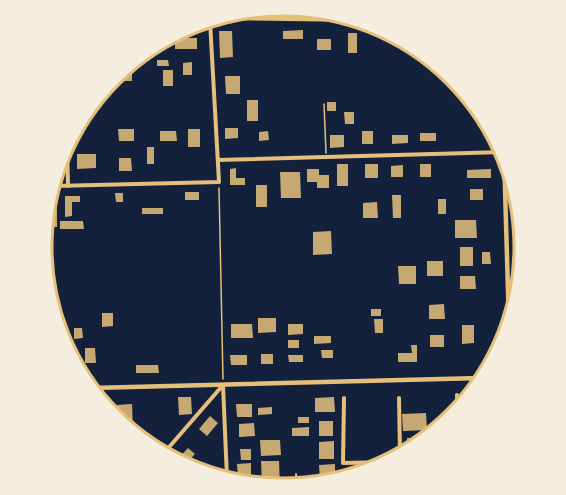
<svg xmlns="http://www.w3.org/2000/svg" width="566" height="495" font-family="Jost,sans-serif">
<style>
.building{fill:#c6a872}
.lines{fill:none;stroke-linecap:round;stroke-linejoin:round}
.path{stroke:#e5c07b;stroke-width:1.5}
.service{stroke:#e5c07b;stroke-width:2}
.minor{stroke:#e5c07b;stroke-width:4}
.tertiary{stroke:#e5c07b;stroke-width:4.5}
.rim{fill:none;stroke:#e5c07b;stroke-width:3}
</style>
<rect width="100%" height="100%" fill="#14213d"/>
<g class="building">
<polygon points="303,30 303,39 283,39 283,31"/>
<polygon points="219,31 232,31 233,57 220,58"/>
<rect x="348" y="33" width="9" height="20"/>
<rect x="175" y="38" width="22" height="11"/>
<rect x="317" y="39" width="14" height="11"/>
<polygon points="157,60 168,60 169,66 157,66"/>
<polygon points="192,62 192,75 183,75 183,63"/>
<rect x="163" y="70" width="10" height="16"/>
<polygon points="132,73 132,81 119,81 119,74"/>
<polygon points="225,76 240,76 240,94 226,94"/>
<rect x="247" y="100" width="11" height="21"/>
<rect x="327" y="102" width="9" height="9"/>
<polygon points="344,112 354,112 354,124 345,124"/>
<polygon points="225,128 238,128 238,138 225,139"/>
<polygon points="118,129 134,129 134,141 119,141"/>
<rect x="188" y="129" width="12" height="18"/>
<polygon points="160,131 176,131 177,141 160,141"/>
<polygon points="268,131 269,140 259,141 259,132"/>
<rect x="362" y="131" width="11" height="13"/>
<rect x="420" y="133" width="16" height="8"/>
<polygon points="330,135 344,135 344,147 330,148"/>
<polygon points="392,135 408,135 408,143 392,144"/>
<rect x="147" y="147" width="7" height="17"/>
<polygon points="77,154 96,154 96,168 77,169"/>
<polygon points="119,158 131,158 132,171 119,171"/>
<rect x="337" y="164" width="11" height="22"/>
<rect x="365" y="164" width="13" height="14"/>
<rect x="420" y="164" width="11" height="13"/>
<polygon points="403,165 403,177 391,177 391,166"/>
<polygon points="236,168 236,178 245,178 245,185 230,185 230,169"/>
<polygon points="307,169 319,169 319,175 329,175 329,188 317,188 317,182 307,182"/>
<polygon points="491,169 491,178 467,178 467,170"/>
<polygon points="280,172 300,172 301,198 281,198"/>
<rect x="256" y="185" width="11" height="22"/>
<rect x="470" y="189" width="13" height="11"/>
<rect x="185" y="192" width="14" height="8"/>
<polygon points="115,193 123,193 123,202 116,202"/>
<polygon points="392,195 401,195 401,218 393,218"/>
<polygon points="65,196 80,196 80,202 72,202 72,216 65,217"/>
<rect x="438" y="199" width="8" height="15"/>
<polygon points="377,202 378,218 363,218 363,203"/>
<rect x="142" y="208" width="21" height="6"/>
<polygon points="49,209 57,209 57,227 46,227"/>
<polygon points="455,220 476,220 477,238 455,238"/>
<polygon points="60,221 83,221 84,229 60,229"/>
<polygon points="331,231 332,254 313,255 313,232"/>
<rect x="460" y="247" width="13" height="19"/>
<polygon points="482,252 490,252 491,264 482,264"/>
<rect x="427" y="261" width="16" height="15"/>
<polygon points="398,266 416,266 416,284 399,284"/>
<polygon points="460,276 475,276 476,289 460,289"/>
<polygon points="444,304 445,319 429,319 429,305"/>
<rect x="371" y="309" width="10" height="7"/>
<polygon points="102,313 113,313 113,326 102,327"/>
<polygon points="258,318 276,318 276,332 258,333"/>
<polygon points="374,319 383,319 383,333 375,333"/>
<polygon points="231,324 252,324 253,338 231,338"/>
<polygon points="288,324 303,324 303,334 288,335"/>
<polygon points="462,325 474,325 474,343 462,344"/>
<polygon points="74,328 82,328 83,338 74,339"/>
<rect x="430" y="335" width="14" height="12"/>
<polygon points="314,336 331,336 331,343 314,344"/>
<rect x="288" y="340" width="11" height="8"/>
<polygon points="411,345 417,345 417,362 398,362 398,353 412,353"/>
<polygon points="85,348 95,348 96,363 85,363"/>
<polygon points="321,350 333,350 333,358 322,358"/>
<rect x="261" y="354" width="12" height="10"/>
<polygon points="230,355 247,355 247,365 231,365"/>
<polygon points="288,355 303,355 303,362 289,362"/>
<polygon points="136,365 158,365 159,373 136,373"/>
<polygon points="462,392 471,392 462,406"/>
<polygon points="178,397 191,397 192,414 179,415"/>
<polygon points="334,397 335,412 315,412 315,398"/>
<polygon points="132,404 133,430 131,430 116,421 116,405"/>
<polygon points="236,404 252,404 252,417 237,417"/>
<polygon points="272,407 272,414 258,415 258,408"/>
<polygon points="426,413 427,430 403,431 402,414"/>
<polygon points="210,416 218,423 207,436 199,429"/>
<rect x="298" y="417" width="11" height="6"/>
<rect x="319" y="421" width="14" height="15"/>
<polygon points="254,423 255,436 239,437 239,424"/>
<polygon points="309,427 309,436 292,436 292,428"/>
<polygon points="407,438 416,438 416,443 407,449"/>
<polygon points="260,440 280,440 281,455 261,456"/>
<polygon points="334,441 334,459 319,459 319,442"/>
<polygon points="188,448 195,454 184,466 177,460"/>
<polygon points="240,449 251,449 251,460 241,460"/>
<polygon points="261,461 279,461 280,488 262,485"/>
<polygon points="191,462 205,473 186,468"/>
<polygon points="251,463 251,478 238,478 237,464"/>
<polygon points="335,464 335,479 320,482 319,465"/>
</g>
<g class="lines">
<g class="path">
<polyline points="324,104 326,153"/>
<polyline points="219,188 223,379"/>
<polyline points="342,477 343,470"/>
</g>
<polyline class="service" points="296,474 297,486"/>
<g class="minor">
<polyline points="221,18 355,20"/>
<polyline points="67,144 68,186"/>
<polyline points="218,160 504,152"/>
<polyline points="54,186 219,182 210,21"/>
<polyline points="223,385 227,478"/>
<polyline points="457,395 458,413"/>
<polyline points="344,398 343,463 389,462"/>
<polyline points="399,398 400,454"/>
<polyline points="164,453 223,385"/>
</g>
<g class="tertiary">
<polyline points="504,153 509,326"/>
<polyline points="92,388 481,378"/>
</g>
</g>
<path d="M0 0H566V495H0ZM52 247a231 231 0 1 1 462 0a231 231 0 1 1-462 0Z" fill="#f5edde" fill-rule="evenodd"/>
<path class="rim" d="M52 247a231 231 0 1 1 462 0a231 231 0 1 1-462 0Z"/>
</svg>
